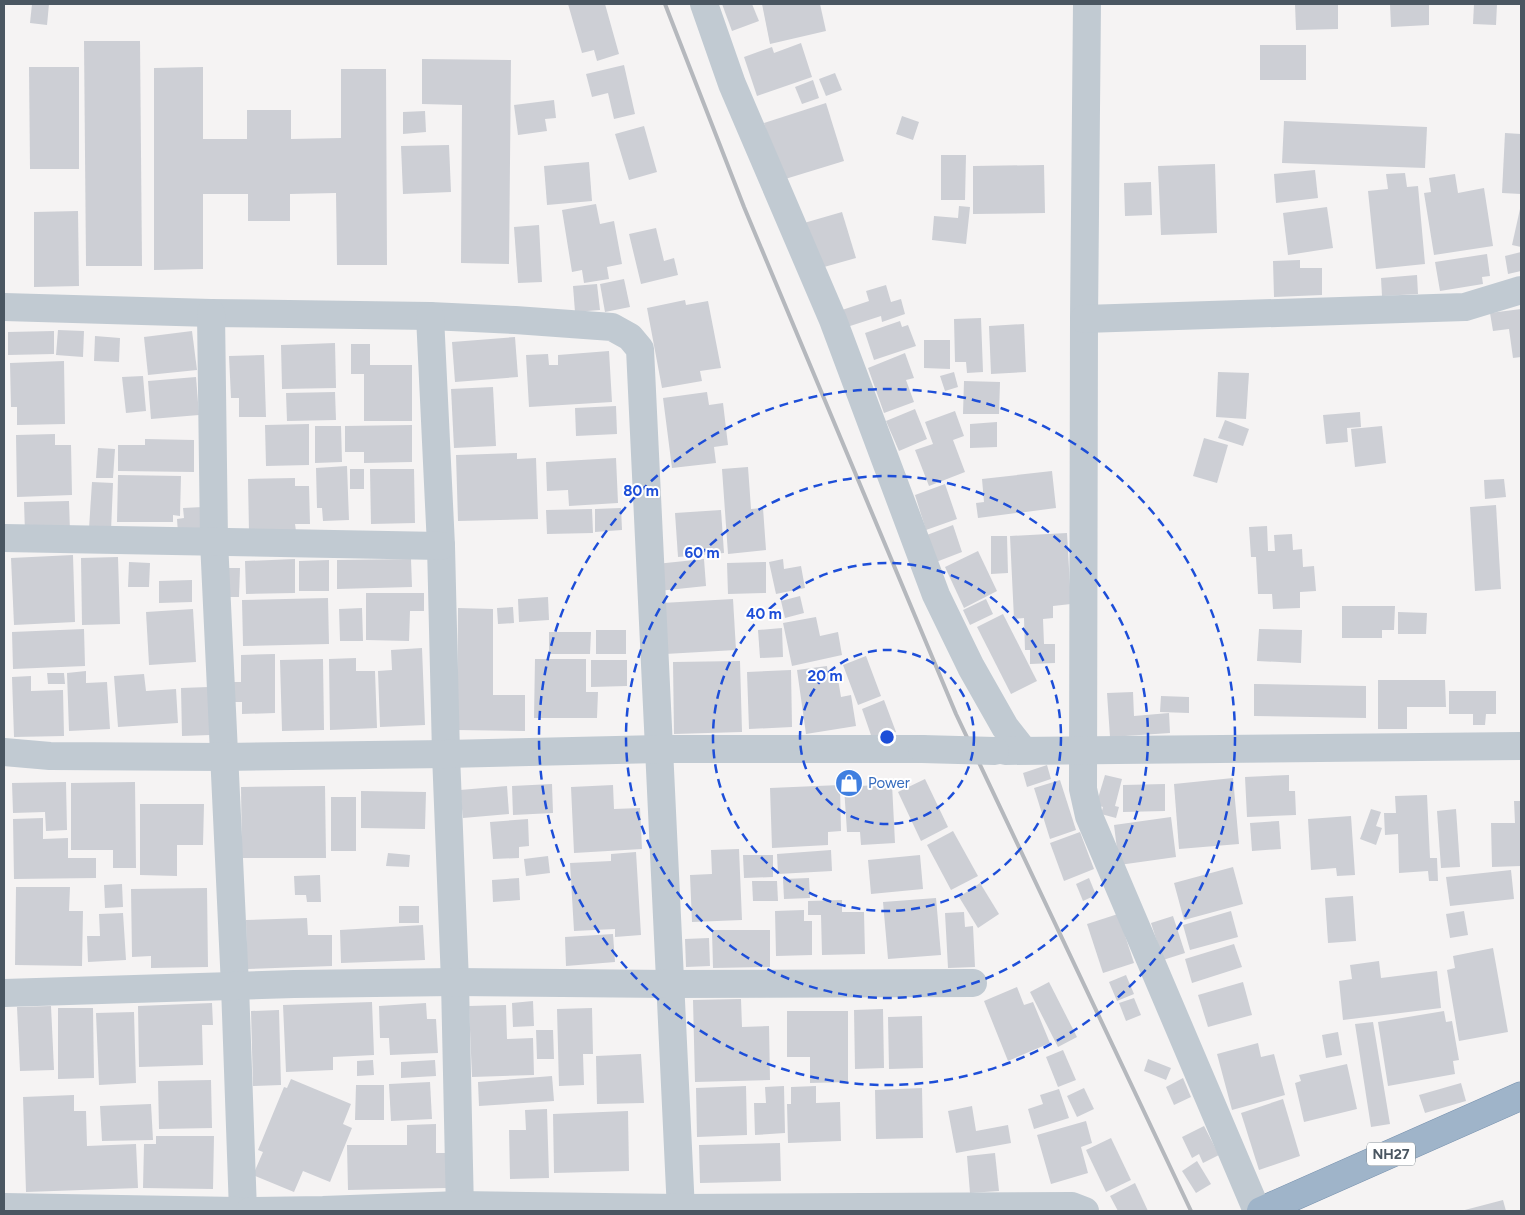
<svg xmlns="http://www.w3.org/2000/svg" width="1525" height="1215" font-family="Figtree,sans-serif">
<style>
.building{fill:#cdcfd5}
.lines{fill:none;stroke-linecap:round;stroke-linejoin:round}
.trunk-casing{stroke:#7690ad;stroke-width:29}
.minor{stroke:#c1cad2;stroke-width:28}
.trunk{stroke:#9fb4c9;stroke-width:28}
.rail{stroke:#b5b8bd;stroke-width:4}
.minor-bridge{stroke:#c1cad2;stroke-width:28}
.ring{fill:none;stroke:#1d4ed8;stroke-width:2.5;stroke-dasharray:9 6}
.labels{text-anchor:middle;stroke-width:4;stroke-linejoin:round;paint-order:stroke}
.shield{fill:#fff;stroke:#808990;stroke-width:1}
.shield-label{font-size:14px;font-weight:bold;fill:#4a5661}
.shop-label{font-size:15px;fill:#366cbe;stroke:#fff;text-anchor:start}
.centre{fill:#1d4ed8;stroke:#fff;stroke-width:2.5}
.ring-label{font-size:15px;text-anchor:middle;font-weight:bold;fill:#1d4ed8;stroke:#fff;stroke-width:4;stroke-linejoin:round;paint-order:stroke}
</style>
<rect width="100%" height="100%" fill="#f5f3f3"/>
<g class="building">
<polygon points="32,4 49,4 47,25 30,23"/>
<polygon points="568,4 605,4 619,54 597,61 594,50 582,53"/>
<polygon points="722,4 752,4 759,21 732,31"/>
<polygon points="762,4 820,4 826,31 770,44"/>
<polygon points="1295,4 1338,4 1338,29 1296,30"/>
<polygon points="1390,4 1429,4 1429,25 1391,27"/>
<polygon points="1474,4 1497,4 1496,25 1473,24"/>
<polygon points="84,41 140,41 142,266 86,266"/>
<polygon points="801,43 812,77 757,96 744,57 772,47 774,53"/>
<rect x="1260" y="45" width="46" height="35"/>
<polygon points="422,59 511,60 509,264 461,263 462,105 422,104"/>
<polygon points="624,65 635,114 614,119 608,93 592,97 586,74"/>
<polygon points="29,67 79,67 79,169 30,169"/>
<polygon points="203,67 203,139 247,139 247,110 291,110 291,139 341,138 341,69 386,69 387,265 337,265 336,193 290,194 290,221 248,221 248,194 203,194 203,269 154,270 154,68"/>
<polygon points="835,73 842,90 826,96 819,79"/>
<polygon points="813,80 819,98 802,104 795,87"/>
<polygon points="554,100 556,118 545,119 547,131 518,135 514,105"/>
<polygon points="826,103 844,161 782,180 764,123"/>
<polygon points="425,111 426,132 403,134 403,112"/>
<polygon points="902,116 919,122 913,140 896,134"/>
<polygon points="1284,121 1427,127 1425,168 1282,163"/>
<polygon points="644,126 657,172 629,180 615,134"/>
<polygon points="1505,133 1521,134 1521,194 1502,193"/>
<polygon points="449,145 451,192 403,194 401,146"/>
<polygon points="941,155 966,155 965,200 941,200"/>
<polygon points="589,162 592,201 547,205 544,166"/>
<polygon points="1215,164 1217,233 1161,235 1158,166"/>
<polygon points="1044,165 1045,213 973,214 973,166"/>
<polygon points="1315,170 1318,198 1276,203 1274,174"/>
<polygon points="1405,173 1407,187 1418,186 1425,264 1376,269 1368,191 1388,189 1386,174"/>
<polygon points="1455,174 1458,193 1484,188 1493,246 1434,255 1424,193 1431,192 1429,178"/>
<polygon points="1151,182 1152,215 1125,216 1124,183"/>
<polygon points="596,204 600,224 614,221 622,264 607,267 609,279 584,283 582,270 572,272 562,210"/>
<polygon points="959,206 970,207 966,244 932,240 934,216 958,218"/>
<polygon points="1327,207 1333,248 1288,255 1283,213"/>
<polygon points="1520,209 1521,209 1521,247 1512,245"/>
<polygon points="78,211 79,286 34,287 34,212"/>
<polygon points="842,212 856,258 817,269 804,223"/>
<polygon points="539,225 542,282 518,283 514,227"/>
<polygon points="656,228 664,261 674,258 678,275 641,284 629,234"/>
<polygon points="1521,252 1521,271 1508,274 1505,256"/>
<polygon points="1487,254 1490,276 1482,277 1483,284 1440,291 1435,262"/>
<polygon points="1300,260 1300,268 1322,268 1322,295 1274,297 1273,261"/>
<polygon points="1417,275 1418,294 1382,296 1381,278"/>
<polygon points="624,279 630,307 605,312 600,284"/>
<polygon points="597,284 600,310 575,312 573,286"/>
<polygon points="886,285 891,302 901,299 905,314 882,322 881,316 847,327 842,310 869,301 866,291"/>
<polygon points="685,300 686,305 708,301 721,368 700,371 702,381 662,388 647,308"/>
<polygon points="1521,309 1521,357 1513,358 1509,329 1493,331 1490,313"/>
<polygon points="981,318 983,372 967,373 966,362 955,362 954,319"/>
<polygon points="900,321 902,327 908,325 916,346 874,360 865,333"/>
<polygon points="1024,324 1026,372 991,374 989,326"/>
<polygon points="58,330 84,331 83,357 56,355"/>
<polygon points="54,331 54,354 8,355 8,332"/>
<polygon points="192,331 197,370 148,375 144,337"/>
<polygon points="95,336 120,338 119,362 94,361"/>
<polygon points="515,337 518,377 455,382 452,342"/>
<polygon points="924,340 950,340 950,369 924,368"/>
<polygon points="335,343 336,388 282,389 281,345"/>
<polygon points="351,344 370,344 370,365 412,365 412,421 364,421 364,374 351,374"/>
<polygon points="609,351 612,402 529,407 526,355 548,354 549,365 558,365 558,355"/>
<polygon points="905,353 914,378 906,380 914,402 884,413 868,368"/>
<polygon points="264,355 266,417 239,417 239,398 231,398 229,356"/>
<polygon points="64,361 65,424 17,425 17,407 11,407 10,363"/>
<polygon points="954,372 958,387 945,391 940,376"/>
<polygon points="1218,372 1249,373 1246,419 1216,417"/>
<polygon points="143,376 146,411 126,413 122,377"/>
<polygon points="196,377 199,415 151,419 148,381"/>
<polygon points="964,381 1000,382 999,414 963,414"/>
<polygon points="493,387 496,446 454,448 451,389"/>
<polygon points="335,392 336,420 287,421 286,393"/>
<polygon points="707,392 709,405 723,403 728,445 714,447 716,463 672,468 663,398"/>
<polygon points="616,406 617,434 576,436 575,408"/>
<polygon points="915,409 927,439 899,451 886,421"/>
<polygon points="955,411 964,436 953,440 965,472 929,486 915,450 933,444 925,422"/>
<polygon points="1360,412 1361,427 1347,428 1348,442 1326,444 1323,415"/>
<polygon points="1225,420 1249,429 1243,446 1218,438"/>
<polygon points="997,422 997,447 970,448 970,424"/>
<polygon points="309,424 309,465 266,466 265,425"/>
<polygon points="412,425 412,462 364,463 364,452 345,452 345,426"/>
<polygon points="315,426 341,426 342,462 315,463"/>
<polygon points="1382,426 1386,463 1355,467 1351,429"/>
<polygon points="55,434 55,445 71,445 72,495 17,497 16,435"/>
<polygon points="1204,438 1228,445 1217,483 1193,476"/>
<polygon points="145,439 194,440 194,472 118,471 118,445 145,445"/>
<polygon points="98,448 115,449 113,478 96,478"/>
<polygon points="517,453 517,459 536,458 538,519 458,521 456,455"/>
<polygon points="616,458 618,503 569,506 568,490 547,491 546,462"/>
<polygon points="347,466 349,520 323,521 322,508 317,508 316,468"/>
<polygon points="748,467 751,509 763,508 766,550 728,554 722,469"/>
<rect x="350" y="469" width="14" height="20"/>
<polygon points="370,469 414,469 415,523 371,524"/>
<polygon points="1052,471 1056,508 978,518 976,503 984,502 982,479"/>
<polygon points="118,475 181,476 180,516 173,515 173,522 117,522"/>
<polygon points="295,478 295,486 309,486 310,524 295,524 296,531 249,532 248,479"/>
<polygon points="1504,479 1506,497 1485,499 1484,480"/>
<polygon points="92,482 113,483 111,531 89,529"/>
<polygon points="945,484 957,519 926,530 915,495"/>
<polygon points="69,501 70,533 25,534 24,502"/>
<polygon points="1496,505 1501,589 1475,591 1470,507"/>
<polygon points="203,507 204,532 178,533 177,519 184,518 183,508"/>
<polygon points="621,508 622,530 595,532 595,509"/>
<polygon points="592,509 593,533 547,534 546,510"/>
<polygon points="721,510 724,553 678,557 675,513"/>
<polygon points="953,525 962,552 936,562 927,535"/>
<polygon points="1267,526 1268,551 1275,551 1274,535 1292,534 1293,550 1302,549 1303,567 1314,566 1316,591 1300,592 1300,608 1273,609 1272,594 1258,594 1256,557 1251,557 1249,527"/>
<polygon points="1067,533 1071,604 1053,606 1053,618 1043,619 1044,644 1055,644 1055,663 1030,664 1030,650 1025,650 1024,618 1014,619 1010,536"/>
<polygon points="991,536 1007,536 1008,573 991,574"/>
<polygon points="978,551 997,591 964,608 945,567"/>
<polygon points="73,555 75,622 14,625 11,558"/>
<polygon points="118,557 120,624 82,625 81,558"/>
<polygon points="295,559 295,593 246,594 245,561"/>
<polygon points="411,559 412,587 337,589 337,560"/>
<polygon points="704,559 706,586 658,591 656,564"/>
<polygon points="783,559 784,569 801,566 805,588 776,594 769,562"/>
<polygon points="329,560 329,591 299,591 299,561"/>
<polygon points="129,562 150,563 149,587 128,587"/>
<polygon points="766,562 766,593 728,594 727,563"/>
<polygon points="223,568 240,568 239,597 223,597"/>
<polygon points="192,580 192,602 159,603 159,581"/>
<polygon points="366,593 424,593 424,611 410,611 409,641 366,640"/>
<polygon points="800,596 804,613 785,618 781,601"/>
<polygon points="548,597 549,620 519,622 518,599"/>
<polygon points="328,598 329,644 243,646 242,600"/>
<polygon points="733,599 736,650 665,654 662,603"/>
<polygon points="986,599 993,614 970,625 963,610"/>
<polygon points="1342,606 1395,606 1394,630 1382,630 1382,638 1342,638"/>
<polygon points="513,607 514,623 498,624 497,608"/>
<polygon points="362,608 363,641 340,641 339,609"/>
<polygon points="458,608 493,609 493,695 525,695 525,731 457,730"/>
<polygon points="193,609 196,662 149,665 146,612"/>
<polygon points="1398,612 1427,613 1426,634 1398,634"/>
<polygon points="1003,614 1037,681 1011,694 977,627"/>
<polygon points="816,617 820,636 838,632 842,655 792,666 783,623"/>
<polygon points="782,628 783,657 760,658 758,630"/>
<polygon points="84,629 85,666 13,669 12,632"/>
<polygon points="1259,629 1302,630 1301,663 1257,661"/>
<rect x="596" y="630" width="30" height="24"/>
<polygon points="549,632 591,632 590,654 549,654"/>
<polygon points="422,648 425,725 380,727 378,671 392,670 391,650"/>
<polygon points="275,654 275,713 242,714 242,702 230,702 230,682 241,682 241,655"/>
<polygon points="866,656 881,696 858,705 843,665"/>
<polygon points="356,658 356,671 375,671 377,728 330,730 329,659"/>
<polygon points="323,659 324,730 282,731 280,660"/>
<polygon points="535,659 586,659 586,692 598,692 597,718 534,718"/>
<polygon points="591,660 627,660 627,686 591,687"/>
<polygon points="740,661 742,732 674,734 673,662"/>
<polygon points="827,666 828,675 837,673 841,697 851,695 856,726 806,734 797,670"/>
<polygon points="791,670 792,727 749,729 747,672"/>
<polygon points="86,671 86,683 107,682 110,729 69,731 67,673"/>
<polygon points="47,673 64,673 65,684 48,684"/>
<polygon points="144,674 146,691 176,689 178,723 118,727 114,676"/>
<polygon points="31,676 31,691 63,690 64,736 14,737 12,677"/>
<polygon points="1378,680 1445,680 1446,707 1407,707 1407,729 1378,729"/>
<polygon points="1254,684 1366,686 1366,718 1254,716"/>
<polygon points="209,687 210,735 182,736 181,688"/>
<polygon points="1449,691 1496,691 1496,714 1486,714 1485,725 1473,725 1473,714 1449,714"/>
<polygon points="1133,692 1134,716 1169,713 1170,733 1110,737 1107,693"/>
<polygon points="1161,696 1189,697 1189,713 1160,712"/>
<polygon points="884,700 896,732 873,741 862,709"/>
<polygon points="1047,765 1051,779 1027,787 1023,773"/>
<polygon points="1105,775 1122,779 1115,806 1119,807 1116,818 1101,814 1103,807 1096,805"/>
<polygon points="1289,775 1289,791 1295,791 1296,815 1247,817 1245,777"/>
<polygon points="1233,778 1239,844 1179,849 1174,784"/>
<polygon points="925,779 948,827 921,841 898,792"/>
<polygon points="1060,780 1076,830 1050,839 1034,788"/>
<polygon points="66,782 67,830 46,831 45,812 13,813 12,783"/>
<polygon points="135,782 136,868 113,868 113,850 71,850 71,783"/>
<polygon points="552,784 553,813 513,815 512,786"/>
<polygon points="892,784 895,843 861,845 860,832 847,832 844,787"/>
<polygon points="1165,784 1165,811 1123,812 1123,785"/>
<polygon points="613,785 614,809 640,808 642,849 574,853 571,787"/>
<polygon points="840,785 841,831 828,832 828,845 772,848 770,788"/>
<polygon points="325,786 326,858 242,858 241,787"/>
<polygon points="507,786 509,814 463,818 460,790"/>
<polygon points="361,791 426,792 425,829 361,828"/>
<polygon points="1427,795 1430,858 1437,858 1438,881 1429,881 1428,871 1399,873 1398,834 1385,835 1384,813 1396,813 1395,796"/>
<rect x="331" y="797" width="25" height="54"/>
<polygon points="1514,801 1521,801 1521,866 1492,867 1491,823 1515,823"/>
<polygon points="140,804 204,804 203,845 177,845 177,876 140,875"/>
<polygon points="1371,809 1381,812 1376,826 1382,828 1376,845 1360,839"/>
<polygon points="1456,809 1460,867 1441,868 1437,811"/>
<polygon points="1351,816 1355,875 1337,876 1336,868 1311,870 1308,819"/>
<polygon points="1171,817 1176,857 1119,865 1114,825"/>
<polygon points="43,818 43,839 68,838 68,858 96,858 96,878 14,879 13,819"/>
<polygon points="528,819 529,846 519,847 519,858 493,859 490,822"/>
<polygon points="1279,821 1281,849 1252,851 1250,823"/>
<polygon points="953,831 978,876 951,890 927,845"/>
<polygon points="1080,832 1094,869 1064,881 1050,843"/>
<polygon points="739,849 742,920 692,922 690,875 712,874 711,850"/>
<polygon points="831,850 832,871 778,874 777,854"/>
<polygon points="636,852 641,935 615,937 615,929 574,931 570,863 611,861 611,854"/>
<polygon points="388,853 410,855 409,867 386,866"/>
<polygon points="743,855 773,855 773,877 744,878"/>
<polygon points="920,855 923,889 871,894 868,860"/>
<polygon points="548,856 550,873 526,876 524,859"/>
<polygon points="1233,867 1243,904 1184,920 1174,883"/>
<polygon points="1511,870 1514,899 1450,906 1446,877"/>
<polygon points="320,875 321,902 307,902 306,895 295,895 294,876"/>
<polygon points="519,878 520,900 493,902 492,880"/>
<polygon points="809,878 810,898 784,899 783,879"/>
<polygon points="1089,878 1096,895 1083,901 1076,884"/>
<polygon points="752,881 777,881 778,901 753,901"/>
<polygon points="980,883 999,914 978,928 959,897"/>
<polygon points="122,884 123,907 105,908 104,885"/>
<polygon points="16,887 70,887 69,911 83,911 82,966 15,965"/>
<polygon points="207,888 208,967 151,968 151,956 132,957 131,889"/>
<polygon points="1353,896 1356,941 1328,943 1325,898"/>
<polygon points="936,898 941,955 888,959 883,902"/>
<polygon points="842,900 842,912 864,912 865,954 822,955 821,915 808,915 808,901"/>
<rect x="399" y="906" width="20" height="17"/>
<polygon points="804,910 804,921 812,921 812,955 776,956 775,911"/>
<polygon points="1231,911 1238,937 1190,950 1183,925"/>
<polygon points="1464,911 1468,935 1450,938 1446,914"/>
<polygon points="964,912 965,927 973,926 975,967 948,968 945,913"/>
<polygon points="123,913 126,960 88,962 87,936 100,936 99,914"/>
<polygon points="1118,914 1134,963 1103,973 1087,924"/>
<polygon points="1173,916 1185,953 1163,960 1151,923"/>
<polygon points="307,918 308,935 332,935 332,966 247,969 246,920"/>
<polygon points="423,925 425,960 341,963 340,930"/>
<polygon points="712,930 770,930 770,967 713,968"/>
<polygon points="613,934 615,962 566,966 565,937"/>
<polygon points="709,938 710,966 686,967 685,939"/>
<polygon points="1234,944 1242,967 1192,983 1185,959"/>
<polygon points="1493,948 1508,1032 1459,1041 1447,970 1455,968 1453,956"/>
<polygon points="1379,961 1381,978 1437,971 1441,1008 1343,1020 1339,981 1352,979 1350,965"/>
<polygon points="1126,975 1134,994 1117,1001 1109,982"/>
<polygon points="1049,982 1077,1037 1058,1047 1030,992"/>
<polygon points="1243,982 1252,1015 1208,1027 1198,995"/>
<polygon points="1017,987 1024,1005 1033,1002 1050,1043 1008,1061 984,1001"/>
<polygon points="1134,998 1141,1015 1126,1021 1119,1003"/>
<polygon points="741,999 742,1027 769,1026 770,1080 695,1082 693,1000"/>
<polygon points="533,1001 534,1026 513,1027 512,1003"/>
<polygon points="372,1002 374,1055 333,1057 333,1070 286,1072 283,1005"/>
<polygon points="212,1003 213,1025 202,1025 203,1065 139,1067 138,1006"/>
<polygon points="426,1003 427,1019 436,1019 438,1053 390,1055 389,1038 380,1038 379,1006"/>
<polygon points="506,1005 507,1039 533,1038 534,1075 472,1077 469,1006"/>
<polygon points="51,1006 54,1070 20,1071 17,1007"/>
<polygon points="58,1008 93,1008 94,1078 58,1079"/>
<polygon points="592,1008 593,1054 583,1054 584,1085 559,1086 557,1009"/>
<polygon points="883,1009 884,1068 855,1069 854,1010"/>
<polygon points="279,1010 281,1085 253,1086 251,1011"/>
<polygon points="787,1011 848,1011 848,1082 810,1083 810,1057 787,1057"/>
<polygon points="1444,1011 1446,1022 1452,1021 1459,1060 1453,1061 1455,1074 1388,1086 1378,1022"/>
<polygon points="134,1012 136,1083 99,1085 96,1013"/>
<polygon points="922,1016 923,1068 889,1069 888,1017"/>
<polygon points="1373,1022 1390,1124 1371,1127 1355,1024"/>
<polygon points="536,1030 553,1030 554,1059 537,1059"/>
<polygon points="1338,1032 1342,1055 1326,1058 1322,1035"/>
<polygon points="1258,1043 1261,1057 1274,1054 1285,1095 1232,1110 1217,1054"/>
<polygon points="1063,1050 1076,1080 1058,1087 1046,1057"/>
<polygon points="641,1054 644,1103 597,1104 596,1056"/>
<polygon points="1148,1059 1171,1068 1166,1080 1144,1071"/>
<polygon points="373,1060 374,1075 357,1076 357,1061"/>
<polygon points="435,1060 436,1076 401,1078 401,1062"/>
<polygon points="1347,1064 1357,1109 1304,1122 1295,1083 1301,1081 1299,1075"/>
<polygon points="552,1076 554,1101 479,1106 478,1082"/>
<polygon points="1183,1078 1191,1097 1174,1105 1166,1087"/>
<polygon points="291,1079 351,1104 343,1124 352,1128 330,1182 303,1171 294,1192 253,1175 263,1152 258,1150 284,1087 287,1088"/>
<polygon points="211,1080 212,1128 159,1129 158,1081"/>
<polygon points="430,1082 432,1119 391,1121 389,1084"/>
<polygon points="1461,1083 1466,1101 1425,1113 1419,1095"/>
<polygon points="356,1085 384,1085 384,1120 355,1120"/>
<polygon points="746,1086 747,1135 697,1137 696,1088"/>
<polygon points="784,1086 785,1133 755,1135 754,1103 766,1103 765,1087"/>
<polygon points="816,1086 816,1103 840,1102 841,1141 788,1143 787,1104 791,1104 791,1087"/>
<polygon points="922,1088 923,1138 876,1139 875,1090"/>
<polygon points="1084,1088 1094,1109 1077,1117 1067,1096"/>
<polygon points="1059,1089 1069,1118 1034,1129 1028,1109 1043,1104 1040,1095"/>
<polygon points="74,1095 74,1111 86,1111 87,1146 136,1144 138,1188 26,1192 23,1097"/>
<polygon points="1283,1099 1300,1156 1259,1170 1241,1113"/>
<polygon points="151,1104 153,1140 102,1141 100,1106"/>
<polygon points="972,1106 976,1131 1008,1125 1011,1143 956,1153 948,1111"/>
<polygon points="547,1109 549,1178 510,1179 509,1130 526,1130 525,1110"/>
<polygon points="628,1111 629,1171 554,1173 553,1114"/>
<polygon points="1086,1121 1092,1143 1081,1147 1088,1173 1051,1184 1037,1135"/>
<polygon points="436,1124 436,1153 446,1153 447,1188 348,1190 347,1145 407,1145 407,1125"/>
<polygon points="1204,1126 1219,1155 1203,1163 1199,1154 1192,1158 1182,1137"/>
<polygon points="156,1136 214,1136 213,1189 143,1188 144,1144 156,1144"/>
<polygon points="1111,1138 1131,1180 1106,1192 1086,1150"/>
<polygon points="780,1143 781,1181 700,1183 699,1145"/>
<polygon points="995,1153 999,1191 970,1193 967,1156"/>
<polygon points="1197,1161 1211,1184 1196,1193 1182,1171"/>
<polygon points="1135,1183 1148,1211 1118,1211 1110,1196"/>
<polygon points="1503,1200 1506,1211 1461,1211"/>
</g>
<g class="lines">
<g class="trunk-casing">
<polyline id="trunk" points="1261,1211 1521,1096"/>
</g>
<g class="minor">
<polyline points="704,4 732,84 833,320 936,595 971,667 1005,727 1023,750"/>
<polyline points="1087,4 1084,319 1083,789 1089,816 1257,1211"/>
<polyline points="4,307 211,313 430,316 515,320 612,327 630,337 640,349 681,1211"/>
<polyline points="211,313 214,541 235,986 243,1211"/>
<polyline points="430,316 441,546 446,754 455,982 460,1211"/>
<polyline points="1084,319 1465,307 1521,290"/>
<polyline points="4,538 441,546"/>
<polyline points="1005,751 1521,746"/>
<polyline points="4,752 50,756 224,757 446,754 659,749 922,749"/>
<polyline points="4,993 294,984 455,982 670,984 973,983"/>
<polyline points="4,1207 238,1211"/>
<polyline points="250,1211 323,1210 460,1205 680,1208 1072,1206 1085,1211"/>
</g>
<use href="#trunk" class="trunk"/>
<polyline class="rail" points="665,4 744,207 956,714 1191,1211"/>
<polyline class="minor-bridge" points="922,749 995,751"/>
</g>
<g class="ring">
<circle cx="887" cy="737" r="87"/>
<circle cx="887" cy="737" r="174"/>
<circle cx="887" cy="737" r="261"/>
<circle cx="887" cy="737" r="348"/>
</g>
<defs>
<g id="shop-disc" transform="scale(1.4375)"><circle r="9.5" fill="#3f7fe0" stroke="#fff"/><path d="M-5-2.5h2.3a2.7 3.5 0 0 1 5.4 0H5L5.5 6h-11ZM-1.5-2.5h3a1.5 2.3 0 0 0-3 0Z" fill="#fff"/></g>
</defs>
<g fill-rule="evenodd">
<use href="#shop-disc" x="849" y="783"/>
</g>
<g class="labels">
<rect class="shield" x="1367" y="1142.5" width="48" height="23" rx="4"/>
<g class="shield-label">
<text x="1391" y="1159">NH27</text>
</g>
<g class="shop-label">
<text x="868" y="788">Power</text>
</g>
</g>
<circle cx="887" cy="737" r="8" class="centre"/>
<g class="ring-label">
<text x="641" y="496">80 m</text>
<text x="702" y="558">60 m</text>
<text x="764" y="619">40 m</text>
<text x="825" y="681">20 m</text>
</g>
<rect width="1525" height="1215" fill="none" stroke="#4a5661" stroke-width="10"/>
</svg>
